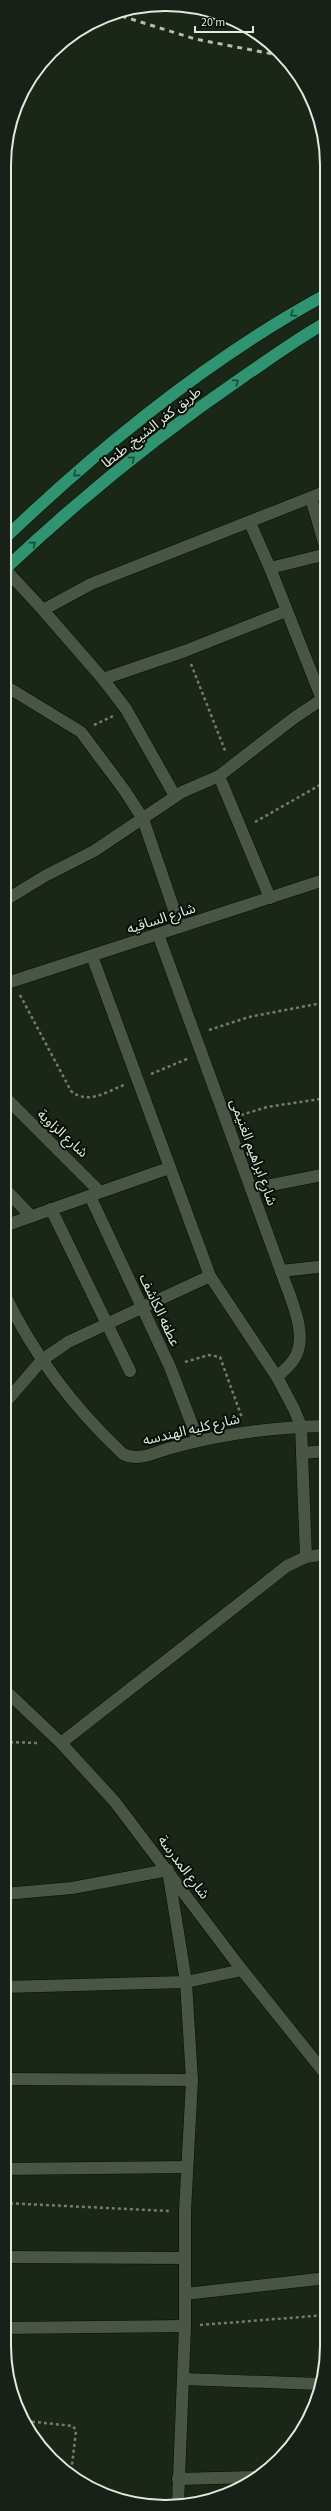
<svg xmlns="http://www.w3.org/2000/svg" width="331" height="2511" font-family="'Source Sans 3','Noto Sans Arabic',sans-serif">
<style>
.lines{fill:none;stroke-linecap:round;stroke-linejoin:round}
.street-casing{stroke:#050f02;stroke-width:13}
.primary-casing{stroke:#050f02;stroke-width:13}
.path{stroke:#727d6e;stroke-width:2.5;stroke-dasharray:3 3;stroke-linecap:butt}
.street{stroke:#485643;stroke-width:12}
.primary{stroke:#309371;stroke-width:12}
.rail{stroke:#b2bcaf;stroke-width:3;stroke-dasharray:5 5;stroke-linecap:butt}
.oneway{stroke:#1a4a37}
.labels{text-anchor:middle;stroke-width:4;stroke-linejoin:round;paint-order:stroke}
.street-label{font-size:14px;fill:#e1eade;stroke:#080e07}
.rim{fill:none;stroke:#e1eade;stroke-width:2}
</style>
<rect width="100%" height="100%" fill="#1a2716"/>
<g class="lines">
<g class="street-casing">
<g id="street">
<polyline points="311,498 327,553"/>
<polyline points="250,523 270,568 327,712"/>
<polyline points="270,568 327,554"/>
<polyline points="5,569 43,610"/>
<polyline points="103,679 185,651 286,611"/>
<polyline points="4,685 81,732 125,791 143,819 180,927"/>
<polyline points="219,776 270,898"/>
<polyline points="175,796 126,709 103,679 43,610 91,584 327,491"/>
<polyline points="4,901 45,876 94,851 182,792 219,776 294,718 321,700"/>
<path d="M158,934l123,337c8,25 29,64 13,88 -4,7 -11,12 -17,18"/>
<polyline points="92,956 210,1276 277,1377 294,1409 301,1426 306,1557"/>
<polyline points="4,984 327,879"/>
<polyline points="4,1096 100,1192"/>
<polyline points="4,1188 31,1216"/>
<polyline points="251,1189 327,1174"/>
<polyline points="90,1196 170,1367 198,1440"/>
<polyline points="51,1209 130,1371"/>
<polyline points="4,1226 169,1168"/>
<polyline points="281,1271 327,1266"/>
<path d="M4,1293c29,61 70,115 119,161 15,7 29,0 44,-5 52,-15 105,-22 160,-23"/>
<polyline points="4,1404 42,1360 68,1342 210,1276"/>
<polyline points="302,1453 327,1451"/>
<polyline points="4,1689 61,1743 115,1802 242,1970 327,2076"/>
<polyline points="61,1743 287,1566 306,1557 327,1554"/>
<polyline points="4,1894 72,1888 168,1870 186,1982 192,2080 185,2211 185,2326 178,2504"/>
<polyline points="4,1987 186,1982 242,1970"/>
<polyline points="4,2079 192,2080"/>
<polyline points="4,2169 187,2167"/>
<polyline points="4,2257 184,2258"/>
<polyline points="185,2294 327,2278"/>
<polyline points="4,2328 185,2326"/>
<polyline points="183,2379 319,2384"/>
<polyline points="178,2479 254,2477"/>
</g>
</g>
<g class="primary-casing">
<g id="primary">
<path d="M4,539c95,-91 207,-182 323,-245"/>
<path d="M4,570c75,-71 154,-135 239,-193 28,-19 55,-39 84,-55"/>
</g>
</g>
<g class="path">
<polyline points="191,664 226,753"/>
<polyline points="94,725 113,716"/>
<polyline points="255,822 327,781"/>
<path d="M20,995l51,96c17,14 35,1 53,-6"/>
<polyline points="209,1030 249,1017 327,1002"/>
<polyline points="151,1074 187,1059"/>
<polyline points="241,1115 267,1107 327,1098"/>
<polyline points="185,1362 209,1355 220,1357 242,1418"/>
<polyline points="4,1742 38,1743"/>
<polyline points="4,2203 169,2211"/>
<polyline points="200,2325 327,2315"/>
<polyline points="26,2421 73,2426 76,2431 71,2473"/>
</g>
<use href="#street" class="street"/>
<use href="#primary" class="primary"/>
<polyline class="rail" points="112,13 195,39 283,56"/>
</g>
<defs><path id="oneway-chevron" d="M-2-3.5L2.5 0L-2 3.5" fill="none" stroke-width="1.6" stroke-linecap="round" stroke-linejoin="round"/></defs>
<g class="oneway">
<use href="#oneway-chevron" transform="translate(293 314) rotate(147)"/>
<use href="#oneway-chevron" transform="translate(236 382) rotate(-34)"/>
<use href="#oneway-chevron" transform="translate(132 459) rotate(-39)"/>
<use href="#oneway-chevron" transform="translate(76 474) rotate(139)"/>
<use href="#oneway-chevron" transform="translate(33 544) rotate(-42)"/>
</g>
<g class="labels">
<g class="street-label">
<text transform="translate(151 427) rotate(-38)" y="5">طريق كفر الشيخ, طنطا</text>
<text transform="translate(161 918) rotate(-18)" y="5">شارع الساقيه</text>
<text transform="translate(63 1133) rotate(43)" y="5">شارع الزاوية</text>
<text transform="translate(254 1152) rotate(70)" y="5">شارع ابراهيم الغنيمى</text>
<text transform="translate(160 1310) rotate(65)" y="5">عطفه الكاشف</text>
<text transform="translate(191 1429) rotate(-13)" y="5">شارع كليه الهندسه</text>
<text transform="translate(184 1867) rotate(53)" y="5">شارع المدرسة</text>
</g>
</g>
<path d="M0 0H331V2511H0ZM165 11H166A154 154 0 0 1 320 165V2346A154 154 0 0 1 166 2500H165A154 154 0 0 1 11 2346V165A154 154 0 0 1 165 11Z" fill="#192018" fill-rule="evenodd"/>
<path class="rim" d="M165 11H166A154 154 0 0 1 320 165V2346A154 154 0 0 1 166 2500H165A154 154 0 0 1 11 2346V165A154 154 0 0 1 165 11Z"/>
<path d="M195 26v6h58v-6" fill="none" stroke="#e1eade" stroke-width="2"/>
<text x="201" y="26" font-size="12" fill="#e1eade" stroke="#080e07" stroke-width="3" paint-order="stroke">20 m</text>
</svg>
